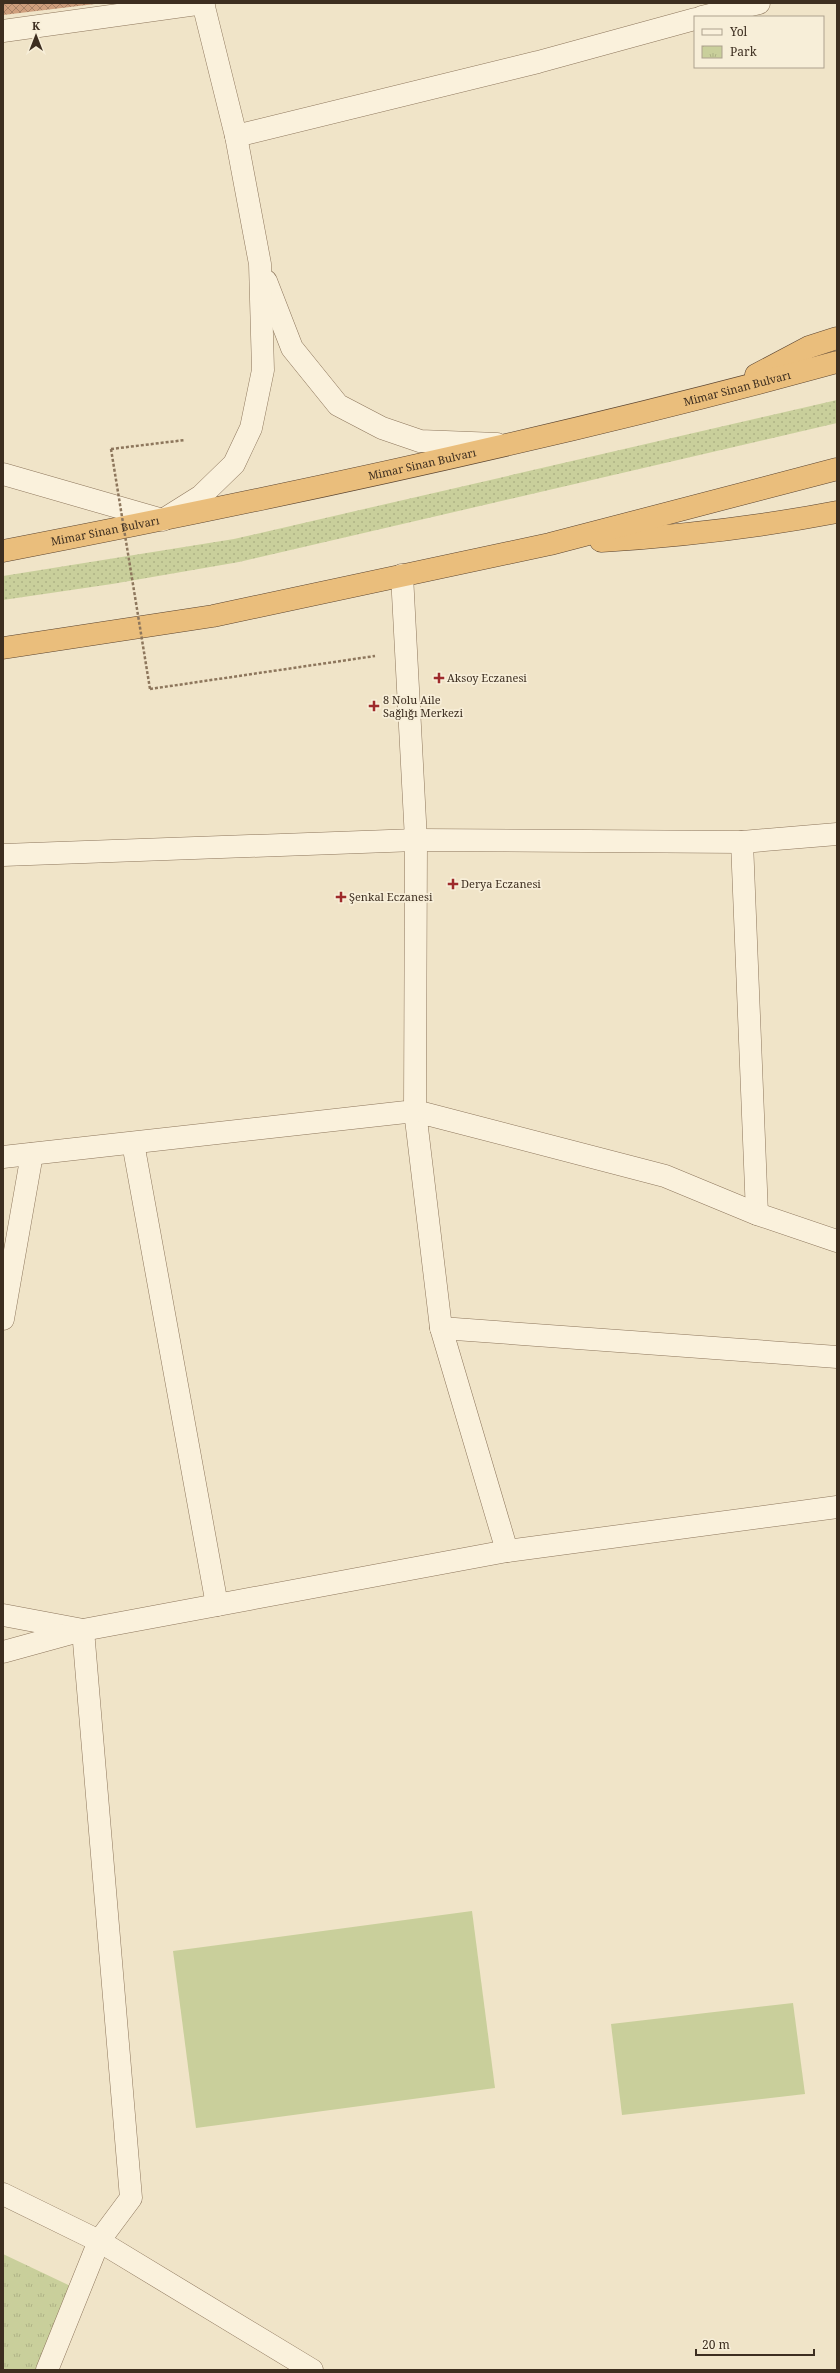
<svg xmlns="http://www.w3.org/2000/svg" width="840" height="2373" font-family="'Noto Serif',serif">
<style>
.grass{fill:url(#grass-dots)}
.park{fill:url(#park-tufts)}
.pitch{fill:#c9cf9b}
.building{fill:url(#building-cross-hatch)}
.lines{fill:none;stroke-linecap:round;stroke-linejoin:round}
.minor-casing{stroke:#8d765c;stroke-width:23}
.tertiary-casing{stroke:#8d765c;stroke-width:23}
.trunk-casing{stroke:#5b4430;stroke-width:23}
.path{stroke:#8d765c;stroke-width:2.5;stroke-dasharray:3 2;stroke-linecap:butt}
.minor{stroke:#faf1dc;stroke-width:22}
.tertiary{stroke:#faf1dc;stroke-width:22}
.trunk{stroke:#eabe7c;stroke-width:22}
.path-bridge{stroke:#8d765c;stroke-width:2.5;stroke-dasharray:3 2;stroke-linecap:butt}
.poi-dot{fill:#9e2a2b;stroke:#f7eed8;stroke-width:1.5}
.labels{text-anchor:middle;stroke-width:3.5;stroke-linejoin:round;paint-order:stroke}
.street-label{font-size:11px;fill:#3d2e20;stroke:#f7eed8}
.poi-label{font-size:11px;fill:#3d2e20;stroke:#f7eed8;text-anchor:start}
</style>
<defs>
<pattern id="grass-dots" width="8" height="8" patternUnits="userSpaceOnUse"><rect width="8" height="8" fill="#c9cf9b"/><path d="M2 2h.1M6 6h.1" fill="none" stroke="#aeb285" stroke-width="1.8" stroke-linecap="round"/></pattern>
<pattern id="park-tufts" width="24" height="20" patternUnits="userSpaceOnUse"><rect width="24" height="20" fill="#c9cf9b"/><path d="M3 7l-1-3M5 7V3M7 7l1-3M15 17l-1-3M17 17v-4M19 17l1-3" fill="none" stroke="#aeb285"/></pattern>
<pattern id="building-cross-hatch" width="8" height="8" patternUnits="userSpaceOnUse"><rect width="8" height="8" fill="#cf9f7d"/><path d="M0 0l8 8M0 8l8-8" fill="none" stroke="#a98266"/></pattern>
</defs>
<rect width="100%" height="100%" fill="#f0e4c8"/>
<polygon class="grass" points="837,400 837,423 239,562 112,584 3,600 3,576 234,539"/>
<polygon class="park" points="3,2254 81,2291 56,2370 3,2370"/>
<g class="pitch">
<polygon points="472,1911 495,2088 196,2128 173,1951"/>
<polygon points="793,2003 805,2094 622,2115 611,2024"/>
</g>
<polygon class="building" points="3,3 95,3 95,4 3,15"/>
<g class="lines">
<g class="minor-casing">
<g id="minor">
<polyline points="702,17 759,3"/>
<polyline points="3,31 204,3"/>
<polyline points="236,136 538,62 695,19"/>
<polyline points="3,474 163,520"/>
<polyline points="742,842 757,1214"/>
<polyline points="3,855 416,840 742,842 837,834"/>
<polyline points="133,1143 217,1605"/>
<polyline points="3,1319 32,1154"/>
<polyline points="441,1328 837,1357"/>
<polyline points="507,1551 441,1328 415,1111 665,1176 757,1214 837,1241"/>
<polyline points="3,1615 83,1630 131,2198 99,2241 47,2370"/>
<polyline points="3,1652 83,1630 507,1551 837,1507"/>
</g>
</g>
<g class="tertiary-casing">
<g id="tertiary">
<polyline points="266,281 292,348 338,405 382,428 420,441 497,444"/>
<polyline points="166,518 201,496 234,464 251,428 263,370 260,264 236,136 203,3"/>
<polyline points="3,1157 415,1111 416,840 402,575"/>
<polyline points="3,2194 99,2241 312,2370"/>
</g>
</g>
<g class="trunk-casing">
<g id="trunk">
<polyline points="756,375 809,347 837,338"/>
<path d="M601,541c80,-5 158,-14 236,-29"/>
<path id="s1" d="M3,551c280,-54 559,-114 834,-189"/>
<polyline points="3,648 213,616 550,544 837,469"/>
</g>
</g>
<g class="path">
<polyline points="111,449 185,440"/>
<polyline points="150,689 375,656"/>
</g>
<use href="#minor" class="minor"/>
<use href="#tertiary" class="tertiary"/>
<use href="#trunk" class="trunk"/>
<polyline class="path-bridge" points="111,449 150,689"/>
</g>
<g class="poi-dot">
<path d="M437 672h4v4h4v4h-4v4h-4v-4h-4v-4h4z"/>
<path d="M372 700h4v4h4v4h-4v4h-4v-4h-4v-4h4z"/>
<path d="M451 878h4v4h4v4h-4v4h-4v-4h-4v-4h4z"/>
<path d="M339 891h4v4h4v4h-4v4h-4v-4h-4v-4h4z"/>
</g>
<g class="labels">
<g class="street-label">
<text dy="4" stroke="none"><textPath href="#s1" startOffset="752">Mimar Sinan Bulvarı</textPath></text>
<text dy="4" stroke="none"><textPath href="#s1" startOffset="428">Mimar Sinan Bulvarı</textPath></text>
<text dy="4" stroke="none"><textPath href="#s1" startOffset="104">Mimar Sinan Bulvarı</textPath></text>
</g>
<g class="poi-label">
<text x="447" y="682">Aksoy Eczanesi</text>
<text x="383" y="704">8 Nolu Aile<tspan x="383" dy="13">Sağlığı Merkezi</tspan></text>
<text x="461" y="888">Derya Eczanesi</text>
<text x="349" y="901">Şenkal Eczanesi</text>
</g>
</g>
<rect width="840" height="2373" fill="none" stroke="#3d2e20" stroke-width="8"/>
<rect x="694" y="16" width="130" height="52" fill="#f7eed8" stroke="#ada18e"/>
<rect x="702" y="29" width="20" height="6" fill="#faf1dc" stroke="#ada18e"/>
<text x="730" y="36" font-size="12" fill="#3d2e20">Yol</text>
<rect x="702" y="46" width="20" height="12" fill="url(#park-tufts)" stroke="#ada18e"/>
<text x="730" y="56" font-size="12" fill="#3d2e20">Park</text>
<g transform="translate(36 36)" stroke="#f7eed8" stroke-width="3" paint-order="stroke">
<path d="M0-3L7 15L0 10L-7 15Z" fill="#3d2e20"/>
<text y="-6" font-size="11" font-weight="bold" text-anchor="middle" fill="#3d2e20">K</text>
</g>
<path d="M696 2349v6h118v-6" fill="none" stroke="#3d2e20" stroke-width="2"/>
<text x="702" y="2349" font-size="12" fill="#3d2e20" stroke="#f7eed8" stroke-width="3" paint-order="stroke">20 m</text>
</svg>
